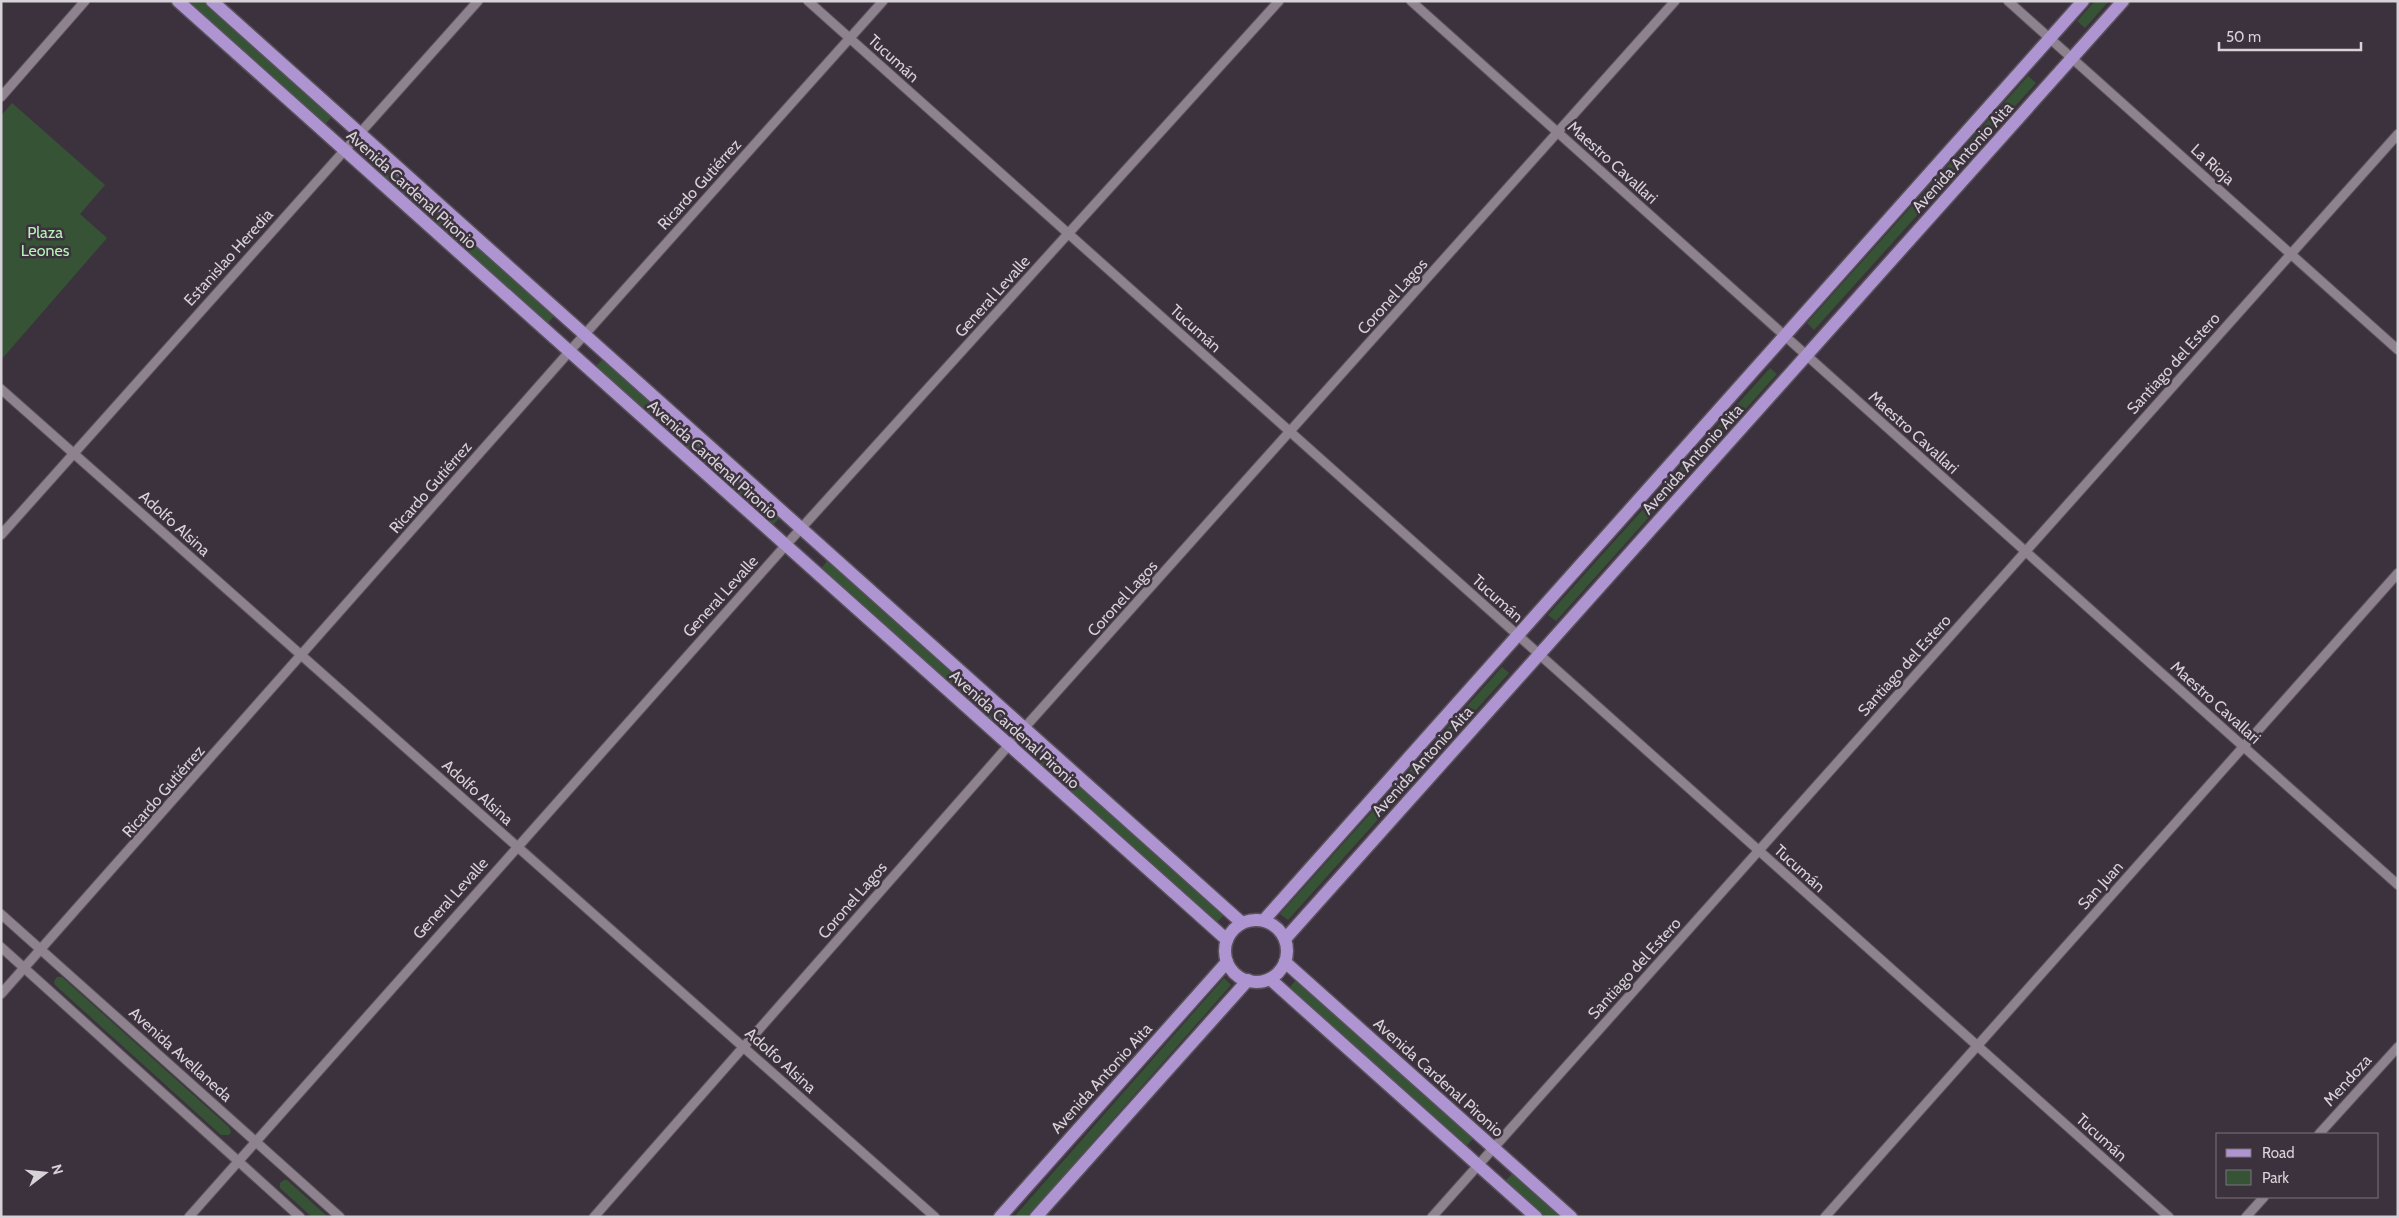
<svg xmlns="http://www.w3.org/2000/svg" width="2399" height="1218" font-family="Cabin,sans-serif">
<style>
.green{fill:#365336}
.lines{fill:none;stroke-linecap:round;stroke-linejoin:round}
.minor-casing{stroke:#59515a;stroke-width:11}
.major-casing{stroke:#59515a;stroke-width:15}
.minor{stroke:#8d828e;stroke-width:9}
.major{stroke:#ae95d1;stroke-width:12}
.labels{text-anchor:middle;stroke-width:5;stroke-linejoin:round;paint-order:stroke}
.street-label{font-size:16px;fill:#d7d1d8;stroke:#3c323d}
.park-label{font-size:16px;fill:#b6f2b6;stroke:#3c323d}
</style>
<rect width="100%" height="100%" fill="#3c323d"/>
<g class="green">
<polygon points="188,1 203,1 332,117 325,124"/>
<polygon points="2095,1 2109,1 2085,28 2077,21"/>
<polygon points="2028,76 2036,83 1814,330 1807,323"/>
<polygon points="12,103 105,185 80,214 107,238 1,360 1,116"/>
<polygon points="377,157 554,316 548,323 371,165"/>
<polygon points="603,359 780,517 773,525 596,366"/>
<polygon points="1770,368 1777,374 1556,621 1548,615"/>
<polygon points="827,561 1004,720 998,727 821,569"/>
<polygon points="1502,667 1509,673 1288,920 1280,914"/>
<polygon points="1047,756 1224,915 1217,922 1040,764"/>
<polygon points="57,977 62,977 229,1127 231,1132 229,1135 221,1135 55,985 54,981"/>
<polygon points="1224,978 1231,985 1027,1217 1014,1217"/>
<polygon points="1296,980 1473,1139 1466,1146 1289,988"/>
<polygon points="1512,1174 1560,1217 1545,1217 1505,1181"/>
<polygon points="284,1180 287,1180 328,1217 312,1217 280,1188 280,1183"/>
</g>
<g class="lines">
<g class="minor-casing">
<g id="minor">
<polyline points="808,1 2169,1217"/>
<polyline points="1411,1 2398,885"/>
<polyline points="2008,1 2398,350"/>
<polyline points="1,97 85,1"/>
<polyline points="1,389 935,1217"/>
<polyline points="1,535 478,1"/>
<polyline points="1,914 340,1217"/>
<polyline points="1,947 300,1217"/>
<polyline points="1,994 569,352 883,1"/>
<polyline points="2319,1134 2398,1047"/>
<polyline points="189,1217 786,545 1279,1"/>
<polyline points="594,1217 1009,745 1675,1"/>
<polyline points="1432,1217 2398,134"/>
<polyline points="1825,1217 2398,573"/>
<polyline points="2246,1217 2264,1197"/>
</g>
</g>
<g class="major-casing">
<g id="major">
<polyline points="178,1 1227,940"/>
<polyline points="212,1 1242,923"/>
<circle cx="1256" cy="951" r="31"/>
<polyline points="1264,920 2083,1"/>
<polyline points="1285,939 2123,1"/>
<polyline points="1285,962 1571,1217"/>
<polyline points="1270,979 1536,1217"/>
<polyline points="1000,1217 1227,962"/>
<polyline points="1036,1217 1248,980"/>
</g>
</g>
<use href="#minor" class="minor"/>
<use href="#major" class="major"/>
</g>
<g class="labels">
<g class="street-label">
<text transform="translate(894 58) rotate(42)" y="6">Tucumán</text>
<text transform="translate(1962 157) rotate(-48)" y="6">Avenida Antonio Aita</text>
<text transform="translate(1613 162) rotate(42)" y="6">Maestro Cavallari</text>
<text transform="translate(2213 164) rotate(42)" y="6">La Rioja</text>
<text transform="translate(699 184) rotate(-48)" y="6">Ricardo Gutiérrez</text>
<text transform="translate(412 189) rotate(42)" y="6">Avenida Cardenal Pironio</text>
<text transform="translate(228 257) rotate(-48)" y="6">Estanislao Heredia</text>
<text transform="translate(992 296) rotate(-48)" y="6">General Levalle</text>
<text transform="translate(1392 296) rotate(-48)" y="6">Coronel Lagos</text>
<text transform="translate(1196 328) rotate(42)" y="6">Tucumán</text>
<text transform="translate(2173 363) rotate(-48)" y="6">Santiago del Estero</text>
<text transform="translate(1914 432) rotate(42)" y="6">Maestro Cavallari</text>
<text transform="translate(713 459) rotate(42)" y="6">Avenida Cardenal Pironio</text>
<text transform="translate(1692 459) rotate(-48)" y="6">Avenida Antonio Aita</text>
<text transform="translate(430 487) rotate(-49)" y="6">Ricardo Gutiérrez</text>
<text transform="translate(175 523) rotate(42)" y="6">Adolfo Alsina</text>
<text transform="translate(720 596) rotate(-48)" y="6">General Levalle</text>
<text transform="translate(1122 598) rotate(-48)" y="6">Coronel Lagos</text>
<text transform="translate(1498 598) rotate(42)" y="6">Tucumán</text>
<text transform="translate(1904 665) rotate(-48)" y="6">Santiago del Estero</text>
<text transform="translate(2216 702) rotate(42)" y="6">Maestro Cavallari</text>
<text transform="translate(1015 729) rotate(42)" y="6">Avenida Cardenal Pironio</text>
<text transform="translate(1422 761) rotate(-48)" y="6">Avenida Antonio Aita</text>
<text transform="translate(163 791) rotate(-49)" y="6">Ricardo Gutiérrez</text>
<text transform="translate(478 792) rotate(42)" y="6">Adolfo Alsina</text>
<text transform="translate(1800 868) rotate(42)" y="6">Tucumán</text>
<text transform="translate(2100 885) rotate(-48)" y="6">San Juan</text>
<text transform="translate(450 898) rotate(-48)" y="6">General Levalle</text>
<text transform="translate(852 900) rotate(-49)" y="6">Coronel Lagos</text>
<text transform="translate(1634 968) rotate(-48)" y="6">Santiago del Estero</text>
<text transform="translate(181 1054) rotate(42)" y="6">Avenida Avellaneda</text>
<text transform="translate(781 1060) rotate(42)" y="6">Adolfo Alsina</text>
<text transform="translate(1439 1077) rotate(42)" y="6">Avenida Cardenal Pironio</text>
<text transform="translate(1101 1078) rotate(-48)" y="6">Avenida Antonio Aita</text>
<text transform="translate(2347 1080) rotate(-48)" y="6">Mendoza</text>
<text transform="translate(2102 1137) rotate(42)" y="6">Tucumán</text>
</g>
<g class="park-label">
<text x="45" y="238">Plaza<tspan x="45" dy="18">Leones</tspan></text>
</g>
</g>
<rect width="2399" height="1218" fill="none" stroke="#d7d1d8" stroke-width="5"/>
<rect x="2216" y="1133" width="162" height="65" fill="#3c323d" stroke="#7a727b"/>
<rect x="2226" y="1149" width="25" height="8" fill="#ae95d1" stroke="#7a727b"/>
<text x="2262" y="1158" font-size="15" fill="#d7d1d8">Road</text>
<rect x="2226" y="1170" width="25" height="15" fill="#365336" stroke="#7a727b"/>
<text x="2262" y="1183" font-size="15" fill="#d7d1d8">Park</text>
<g transform="translate(45 1173) rotate(74)" stroke="#3c323d" stroke-width="4" paint-order="stroke">
<path d="M0-4L9 19L0 12L-9 19Z" fill="#d7d1d8"/>
<text y="-8" font-size="14" font-weight="bold" text-anchor="middle" fill="#d7d1d8">N</text>
</g>
<path d="M2219 42v8h142v-8" fill="none" stroke="#d7d1d8" stroke-width="2.5"/>
<text x="2226" y="42" font-size="15" fill="#d7d1d8" stroke="#3c323d" stroke-width="4" paint-order="stroke">50 m</text>
</svg>
